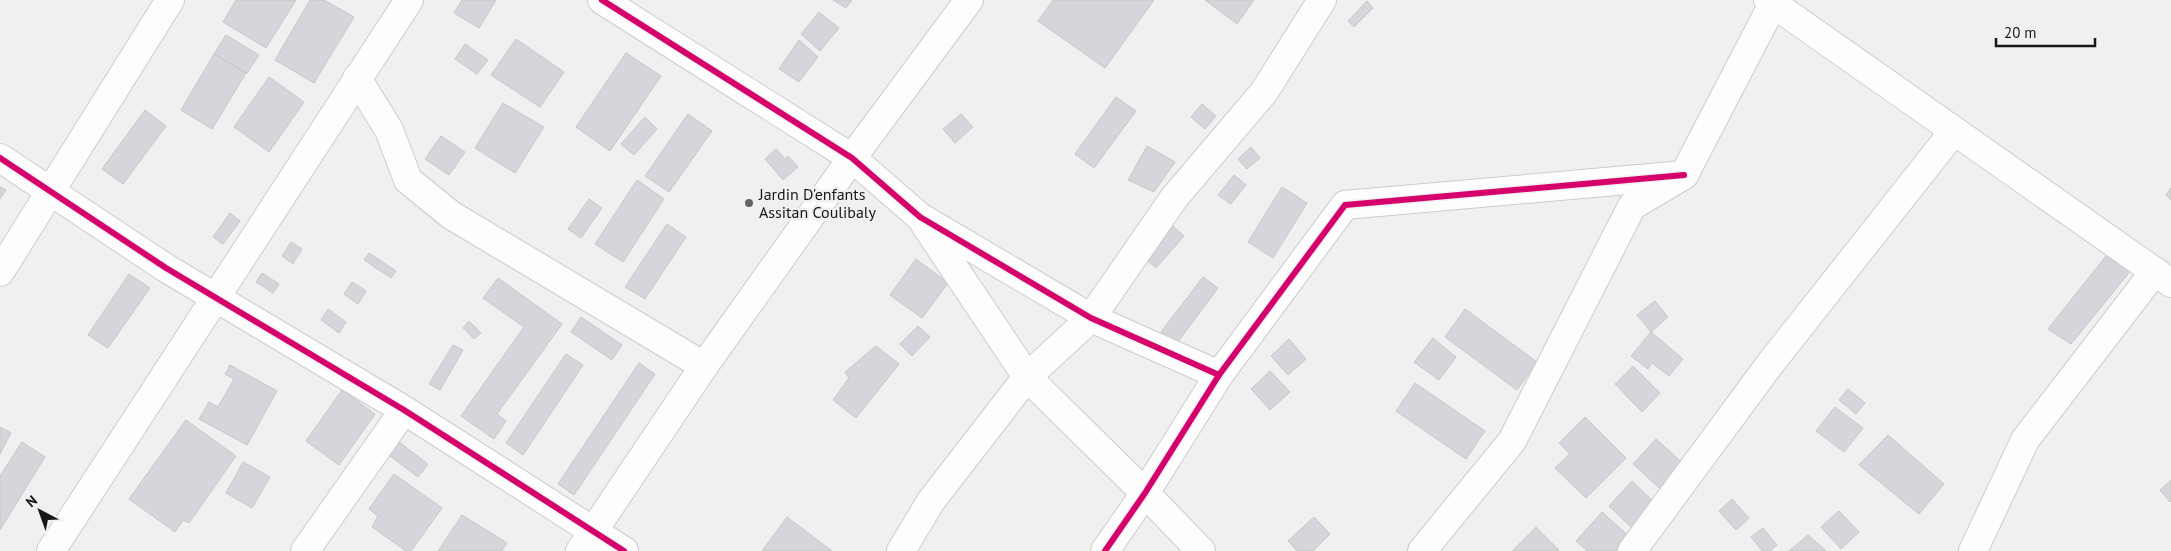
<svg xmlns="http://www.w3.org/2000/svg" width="2171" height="551" font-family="'PT Sans',sans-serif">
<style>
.building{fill:#d5d6dc;stroke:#c7c7c7}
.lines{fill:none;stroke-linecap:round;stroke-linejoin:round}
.minor-casing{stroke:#ccc;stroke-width:30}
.minor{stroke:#fdfdfd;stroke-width:28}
.cycleway-casing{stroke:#eff0f1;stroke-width:9}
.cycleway{stroke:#d6006c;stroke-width:6}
.poi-dot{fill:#636364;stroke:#eff0f1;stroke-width:2}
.labels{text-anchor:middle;stroke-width:5;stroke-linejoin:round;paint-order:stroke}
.poi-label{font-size:16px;fill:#171718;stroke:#eff0f1;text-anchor:start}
</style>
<rect width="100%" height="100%" fill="#f0f0f0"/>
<g class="building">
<polygon points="236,0 296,0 266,48 223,22"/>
<polygon points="310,0 324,0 354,17 314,83 275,60"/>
<polygon points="462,0 496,0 479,28 454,13"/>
<polygon points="833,0 852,0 846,8"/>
<polygon points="1053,0 1154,0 1105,68 1038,21"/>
<polygon points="1205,0 1254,0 1237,24"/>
<polygon points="1367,1 1373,8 1354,27 1348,21"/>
<polygon points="819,12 839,28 820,51 801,34"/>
<polygon points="226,35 259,55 247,73 214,54"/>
<polygon points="516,39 564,72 540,107 491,75"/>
<polygon points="799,40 818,57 799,82 779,69"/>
<polygon points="465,44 488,60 477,74 455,59"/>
<polygon points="626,53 661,76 610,151 576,127"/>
<polygon points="214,54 246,73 212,129 181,110"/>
<polygon points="269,77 304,102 269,152 234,127"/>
<polygon points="1116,97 1136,111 1094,168 1075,154"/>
<polygon points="503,103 544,127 515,173 475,148"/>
<polygon points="1202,104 1216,116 1205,129 1191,117"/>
<polygon points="145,110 166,126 123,184 102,169"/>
<polygon points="688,114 712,131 669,192 645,176"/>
<polygon points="961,114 973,127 955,143 943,129"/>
<polygon points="645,117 657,129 634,155 621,144"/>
<polygon points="441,136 465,152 449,175 425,159"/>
<polygon points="1147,146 1175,162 1154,192 1128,180"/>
<polygon points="1251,147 1260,158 1247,169 1238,159"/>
<polygon points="776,149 785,159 788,156 798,167 783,180 765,159"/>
<polygon points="1234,175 1246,185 1231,204 1218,195"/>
<polygon points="637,180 664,199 623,262 595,244"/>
<polygon points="0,187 6,190 0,199"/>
<polygon points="1282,187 1307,203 1273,258 1248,242"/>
<polygon points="2171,188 2171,200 2166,195"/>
<polygon points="589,199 602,208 581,238 568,229"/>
<polygon points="230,213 240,221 223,244 213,237"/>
<polygon points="1167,221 1184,236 1156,268 1139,253"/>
<polygon points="667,224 686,237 645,299 625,287"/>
<polygon points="291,242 302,249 293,264 282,256"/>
<polygon points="2110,251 2132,269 2071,344 2048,329"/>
<polygon points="369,253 396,271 391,278 364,260"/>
<polygon points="916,259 948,283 922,318 890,295"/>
<polygon points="262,273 279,284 273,293 256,282"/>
<polygon points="129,274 150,288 108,348 88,335"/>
<polygon points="1203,277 1218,288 1177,343 1161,332"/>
<polygon points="498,278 562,324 497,414 506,421 494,439 461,416 524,327 483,298"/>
<polygon points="352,282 366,291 358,304 344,294"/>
<polygon points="1655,301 1668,317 1651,332 1637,315"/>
<polygon points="328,309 346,322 339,333 321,320"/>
<polygon points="1465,309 1537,362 1517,390 1445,337"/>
<polygon points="581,317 622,345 612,360 571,332"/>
<polygon points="469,321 481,333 474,339 463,328"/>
<polygon points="918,326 930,337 912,356 900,344"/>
<polygon points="1651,332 1683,359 1669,376 1652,363 1648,369 1631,356"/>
<polygon points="1433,338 1456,357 1439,380 1414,362"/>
<polygon points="1289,339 1306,359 1288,375 1271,356"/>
<polygon points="453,345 463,350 440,390 429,384"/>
<polygon points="876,346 899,364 856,418 833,400 849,378 845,372"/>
<polygon points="566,354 583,365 523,455 506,443"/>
<polygon points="639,363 655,374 574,495 558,484"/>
<polygon points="230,365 277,391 247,445 199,419 209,402 218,407 234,379 225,374"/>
<polygon points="1633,366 1660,393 1642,412 1615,384"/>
<polygon points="1270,371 1290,392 1270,410 1251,389"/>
<polygon points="1415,383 1485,431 1466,459 1396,411"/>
<polygon points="1848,389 1865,403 1856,414 1839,400"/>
<polygon points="342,390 375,414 339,465 306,441"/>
<polygon points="1835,407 1863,428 1844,452 1816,431"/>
<polygon points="1585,417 1626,458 1586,498 1555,468 1570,454 1559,443"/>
<polygon points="186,420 236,456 189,523 183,520 175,532 129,499"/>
<polygon points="0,427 11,433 0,454"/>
<polygon points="1888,435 1944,484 1919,514 1859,465"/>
<polygon points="1656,439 1689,469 1666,494 1633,464"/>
<polygon points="22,442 45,457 0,530 0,476"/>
<polygon points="399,442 428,464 418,477 389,455"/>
<polygon points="243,462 270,477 252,508 226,493"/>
<polygon points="394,474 442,508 411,551 406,551 372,527 378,516 369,509"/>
<polygon points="2171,480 2171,501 2170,502 2160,490"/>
<polygon points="1632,481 1659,507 1635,531 1609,506"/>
<polygon points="1732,499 1749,518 1736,530 1719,511"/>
<polygon points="1839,511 1859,532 1841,549 1821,527"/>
<polygon points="1602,512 1631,538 1620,551 1587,551 1576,541"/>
<polygon points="462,515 507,543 502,551 438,551"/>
<polygon points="787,517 832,551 762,551"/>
<polygon points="1314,517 1330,534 1313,551 1297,551 1288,541"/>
<polygon points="1536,527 1559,550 1557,551 1512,551"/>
<polygon points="1763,528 1777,545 1770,551 1762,551 1751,537"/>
<polygon points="1808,535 1826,551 1789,551"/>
</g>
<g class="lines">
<g class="minor-casing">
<g id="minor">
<polyline points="602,0 852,158 920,217 1091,318 1219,375"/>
<polyline points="1768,0 2171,283"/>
<polyline points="357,78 389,130 408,180 451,215 704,366"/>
<polyline points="0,158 166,268 404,410 624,551"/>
<polyline points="924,223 1027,377 1145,493 1201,551"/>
<polyline points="0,272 170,0"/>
<polyline points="51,551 409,0"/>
<polyline points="305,551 404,410"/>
<polyline points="580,551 704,366 852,158 969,0"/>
<polyline points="901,551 931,501 1027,377 1091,318 1174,198 1264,92 1322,0"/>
<polyline points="1105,551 1145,493 1219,375 1345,205 1684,175"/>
<polyline points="1422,551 1512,441 1632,206 1684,175 1775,0"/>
<polyline points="1632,551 1770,364 1954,131"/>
<polyline points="1973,551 2025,440 2155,271"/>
</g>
</g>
<use href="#minor" class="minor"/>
<g class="cycleway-casing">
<g id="cycleway">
<polyline points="602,0 852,158 920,217 1091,318 1219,375"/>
<polyline points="0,158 166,268 404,410 624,551"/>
<polyline points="1105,551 1145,493 1219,375 1345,205 1684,175"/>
</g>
</g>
<use href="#cycleway" class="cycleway"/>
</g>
<circle class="poi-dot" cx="749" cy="203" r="5"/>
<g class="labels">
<g class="poi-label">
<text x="759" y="200">Jardin D'enfants<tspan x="759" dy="18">Assitan Coulibaly</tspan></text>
</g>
</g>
<g transform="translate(40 511) rotate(319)" stroke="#eff0f1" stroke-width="4" paint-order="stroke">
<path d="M0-4L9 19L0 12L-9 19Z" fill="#171718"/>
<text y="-8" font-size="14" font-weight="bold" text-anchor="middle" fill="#171718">N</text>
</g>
<path d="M1996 38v8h99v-8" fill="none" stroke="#171718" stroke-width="2.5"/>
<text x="2004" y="38" font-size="15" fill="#171718" stroke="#eff0f1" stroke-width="4" paint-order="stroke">20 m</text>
</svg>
